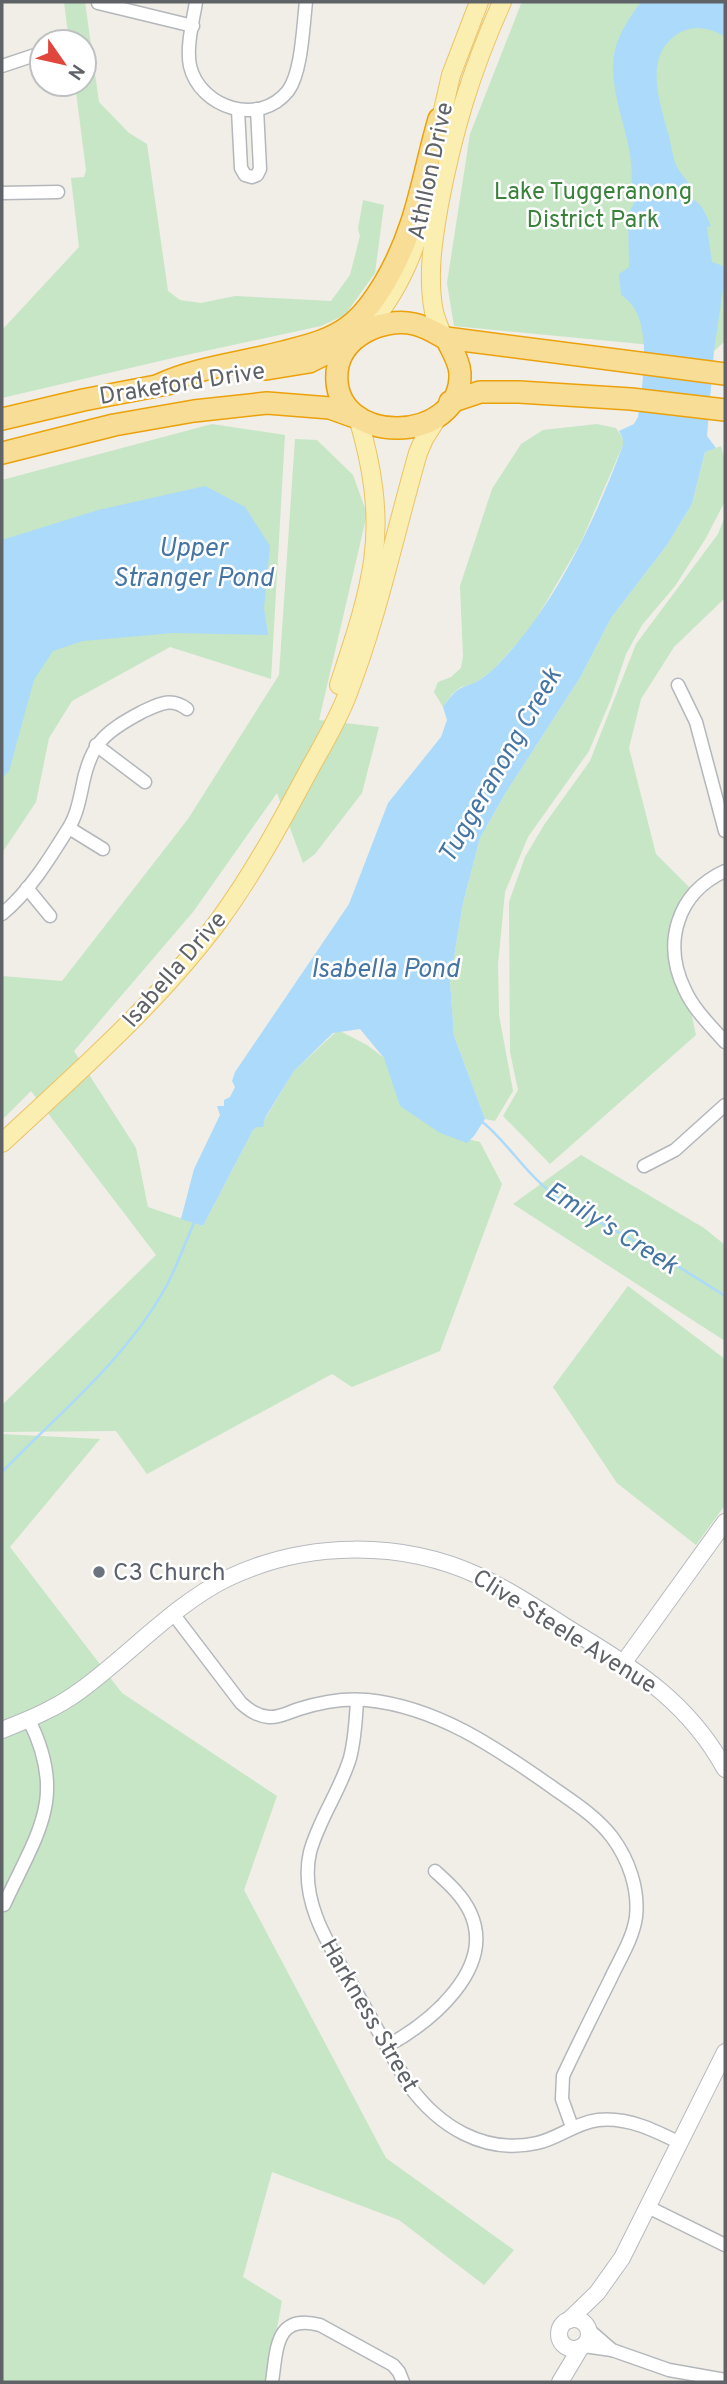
<svg xmlns="http://www.w3.org/2000/svg" width="727" height="2384" font-family="Overpass,sans-serif">
<style>
.green{fill:#c6e6c5}
.water{fill:#acdafb}
.lines{fill:none;stroke-linecap:round;stroke-linejoin:round}
.stream{stroke:#acdafb;stroke-width:2.5}
.street-casing{stroke:#b4b7bb;stroke-width:15}
.secondary-casing{stroke:#b6b9be;stroke-width:18}
.primary-casing{stroke:#ebc365;stroke-width:20}
.highway-casing{stroke:#eba10c;stroke-width:24}
.street{stroke:#fff;stroke-width:12}
.secondary{stroke:#fff;stroke-width:16}
.primary{stroke:#fbeeb1;stroke-width:18}
.highway{stroke:#f8dd96;stroke-width:21}
.worship-dot{fill:#6b7280;stroke:#fff;stroke-width:2.5}
.labels{text-anchor:middle;stroke-width:5;stroke-linejoin:round;paint-order:stroke}
.street-label{font-size:24px;fill:#5f6267;stroke:#fff}
.park-label{font-size:24px;fill:#3a823c;stroke:#fff}
.worship-label{font-size:24px;fill:#5b616d;stroke:#fff;text-anchor:start}
.water-label{font-size:26px;font-style:italic;fill:#4675a4;stroke:#fff}
</style>
<rect width="100%" height="100%" fill="#f0eee7"/>
<g class="green">
<polygon points="64,2 85,2 99,102 129,133 147,144 168,291 180,300 201,303 235,296 331,301 350,275 360,236 358,229 363,200 384,205 375,273 345,315 321,326 177,357 2,398 2,330 79,247 71,178 84,177 86,170 75,84 84,84 84,42 69,42"/>
<polygon points="527,2 725,2 725,341 714,351 454,326 447,283 470,134 521,4"/>
<polygon points="212,424 285,435 271,679 170,647 72,701 49,738 36,802 2,853 2,480"/>
<polygon points="597,424 616,428 623,439 623,445 581,542 531,628 491,672 473,684 461,687 452,694 443,707 434,692 438,682 451,677 461,668 463,656 460,586 492,489 521,444 543,430"/>
<polygon points="295,439 317,440 353,475 367,514 319,720 379,727 362,793 315,854 303,863 277,793 193,912 74,1051 136,1148 148,1207 203,1226 253,1130 265,1119 294,1071 338,1030 367,1045 384,1058 459,1137 480,1142 502,1184 440,1351 352,1387 332,1374 147,1474 116,1431 2,1432 2,1405 156,1255 31,1091 2,1120 2,976 62,981 188,819 279,675"/>
<polygon points="721,446 725,461 725,501 706,538 675,586 642,625 626,654 611,699 589,751 528,837 505,892 498,964 499,1015 513,1091 495,1121 485,1119 454,1036 450,981 463,903 480,838 505,794 581,676 611,618 667,545 692,504 705,452"/>
<polygon points="725,516 725,598 674,647 641,699 629,748 656,854 692,890 671,919 696,1035 550,1164 503,1116 518,1090 510,1052 509,902 525,857 544,825 590,761 636,644 718,534"/>
<polygon points="581,1155 704,1228 725,1245 725,1341 513,1204"/>
<polygon points="628,1286 725,1359 725,1505 696,1545 617,1483 553,1387"/>
<polygon points="2,1434 100,1439 10,1547 122,1693 277,1796 244,1890 386,2158 514,2250 484,2285 399,2220 272,2172 243,2277 282,2301 267,2382 2,2382"/>
</g>
<g class="water">
<path d="M641,2h84v35c-14,-9 -30,-13 -46,-4 -36,22 -20,67 -11,100 3,10 4,22 8,32 3,7 11,15 15,22l-7,7c3,3 6,4 10,6 9,5 13,17 17,26l-4,1 5,35 11,4 1,16 -10,69 -7,85 9,12 -11,4 -13,52 -25,41 -56,73 -30,58 -76,118 -25,44 -17,65 -13,78 4,55 31,83 -11,17 -7,7 -27,-10 -40,-27 -16,-48 -24,-29 -27,4 -39,38 -29,47 -2,9h-6l-4,3 -50,96 -22,-7 13,-50 26,-54 -3,-9h7v-6l6,-3 5,-10 -3,-6 3,-9 114,-168 39,-101 53,-66 6,-17 -4,-13c5,-7 10,-15 18,-19 5,-3 10,-3 15,-6 11,-6 20,-15 28,-24 52,-55 93,-142 119,-213v-6l-4,-8 15,-7 4,-7c4,-33 18,-101 -17,-122l-2,-21 10,-7 -1,-52 9,-18 -6,-9c6,-46 -23,-87 -17,-133 3,-20 16,-38 27,-53z"/>
<polygon points="205,486 245,507 270,546 264,608 268,635 173,633 83,641 53,651 34,680 9,771 2,778 2,540 98,510"/>
</g>
<g class="lines">
<g class="stream">
<path d="M480,1120c25,19 42,49 67,69 27,22 53,33 82,49 33,18 65,38 96,58"/>
<path d="M2,1472c55,-57 121,-110 161,-180 13,-22 21,-47 31,-69"/>
</g>
<g class="street-casing">
<g id="street">
<path d="M196,2c-3,19 -10,45 -6,64 10,42 69,61 98,25 14,-19 15,-65 18,-89"/>
<polyline points="98,3 193,26"/>
<polyline points="2,66 35,55"/>
<polyline points="238,110 241,168 245,175 252,177 257,175 260,169 257,109"/>
<polyline points="2,193 58,192"/>
<polyline points="678,685 696,722 725,831"/>
<polyline points="96,745 145,782"/>
<polyline points="69,828 103,849"/>
<path d="M725,871c-48,22 -63,72 -40,119 9,20 26,36 40,52"/>
<polyline points="27,888 50,916"/>
<path d="M2,914c27,-22 48,-56 66,-85 8,-12 11,-27 14,-41 8,-44 22,-56 60,-76 17,-8 29,-15 45,-3"/>
<polyline points="644,1166 675,1150 725,1105"/>
<path d="M174,1615l67,88c8,7 16,13 28,14 10,1 20,-5 30,-8 22,-7 45,-11 68,-9 70,7 128,47 185,87 21,15 44,29 60,50 17,23 27,52 24,80 -3,22 -17,43 -26,63 -16,32 -32,64 -47,96l-1,23 10,28"/>
<path d="M357,1700c-1,19 -2,39 -7,58 -10,33 -31,61 -40,94 -12,52 24,101 48,143 17,30 33,60 50,89 30,42 76,71 129,59 22,-5 38,-20 61,-23 30,-3 56,10 82,23"/>
<path d="M4,1905c33,-72 64,-107 25,-185"/>
<path d="M387,2046c42,-23 110,-77 83,-134 -8,-17 -22,-29 -35,-41"/>
<polyline points="648,2207 725,2245"/>
<polyline points="589,2330 612,2350"/>
<polyline points="584,2346 612,2350 669,2370 725,2380"/>
<path d="M272,2382c5,-33 3,-69 48,-57l73,40 6,7 4,10"/>
</g>
</g>
<g class="secondary-casing">
<g id="secondary">
<polyline points="624,1662 725,1522"/>
<path d="M2,1730c28,-11 55,-22 79,-40 48,-35 95,-87 147,-112 78,-37 173,-38 251,-2 35,16 68,39 100,59 61,37 111,70 146,134"/>
<circle cx="574" cy="2334" r="15"/>
<polyline points="569,2320 597,2293 622,2258 725,2052"/>
<polyline points="560,2382 581,2347"/>
</g>
</g>
<g class="primary-casing">
<g id="primary">
<polyline points="438,132 451,75 479,2"/>
<path d="M364,331c34,-37 53,-81 63,-130"/>
<path d="M446,338l-3,-1c-3,-8 -7,-17 -9,-25 -7,-36 -1,-72 5,-107 14,-74 32,-134 63,-203"/>
<path d="M339,685c13,-40 28,-82 34,-124 7,-49 -1,-96 -15,-143"/>
<path d="M2,1143c76,-71 156,-140 218,-224 35,-48 62,-99 90,-151 14,-25 28,-48 38,-75 30,-78 47,-160 70,-240l6,-14 17,-27"/>
</g>
</g>
<g class="highway-casing">
<g id="highway">
<path d="M443,337c-9,-5 -19,-11 -29,-13 -32,-7 -74,13 -77,48 -6,76 126,73 123,1 -1,-13 -9,-24 -14,-35"/>
<polyline points="446,338 725,374"/>
<polyline points="266,369 309,362 345,344"/>
<path d="M159,385c39,-18 83,-22 124,-33 23,-6 46,-11 65,-25 16,-12 27,-28 37,-45 32,-54 37,-104 54,-163"/>
<polyline points="450,402 480,392 519,392 631,399 725,410"/>
<polyline points="2,419 83,400 172,383"/>
<polyline points="2,453 114,425 194,411 267,403 330,408 355,417"/>
</g>
</g>
<use href="#street" class="street"/>
<use href="#secondary" class="secondary"/>
<use href="#primary" class="primary"/>
<use href="#highway" class="highway"/>
</g>
<circle class="worship-dot" cx="99" cy="1572" r="7"/>
<g class="labels">
<g class="street-label">
<text transform="translate(430 171) rotate(-78)" y="8">Athllon Drive</text>
<text transform="translate(182 383) rotate(-9)" y="8">Drakeford Drive</text>
<text transform="translate(174 969) rotate(-49)" y="8">Isabella Drive</text>
<text transform="translate(565 1631) rotate(32)" y="8">Clive Steele Avenue</text>
<text transform="translate(370 2015) rotate(60)" y="8">Harkness Street</text>
</g>
<g class="park-label">
<text x="593" y="199">Lake Tuggeranong<tspan x="593" dy="28">District Park</tspan></text>
</g>
<g class="worship-label">
<text x="113" y="1580">C3 Church</text>
</g>
<g class="water-label">
<text x="193" y="556">Upper<tspan x="193" dy="30">Stranger Pond</tspan></text>
<text transform="translate(499 765) rotate(-60)" y="9">Tuggeranong Creek</text>
<text x="385" y="977">Isabella Pond</text>
<text transform="translate(612 1227) rotate(32)" y="9">Emily's Creek</text>
</g>
</g>
<rect width="727" height="2384" fill="none" stroke="#5f6267" stroke-width="7"/>
<g transform="translate(63 63) rotate(124)"><circle r="33" fill="#ffffff" stroke="#bfc0c2" stroke-width="2"/>
<path d="M0-5L12 26L0 18L-12 26Z" fill="#e1463c"/>
<text y="-10" font-size="19" font-weight="bold" text-anchor="middle" fill="#5f6267">N</text>
</g>
</svg>
